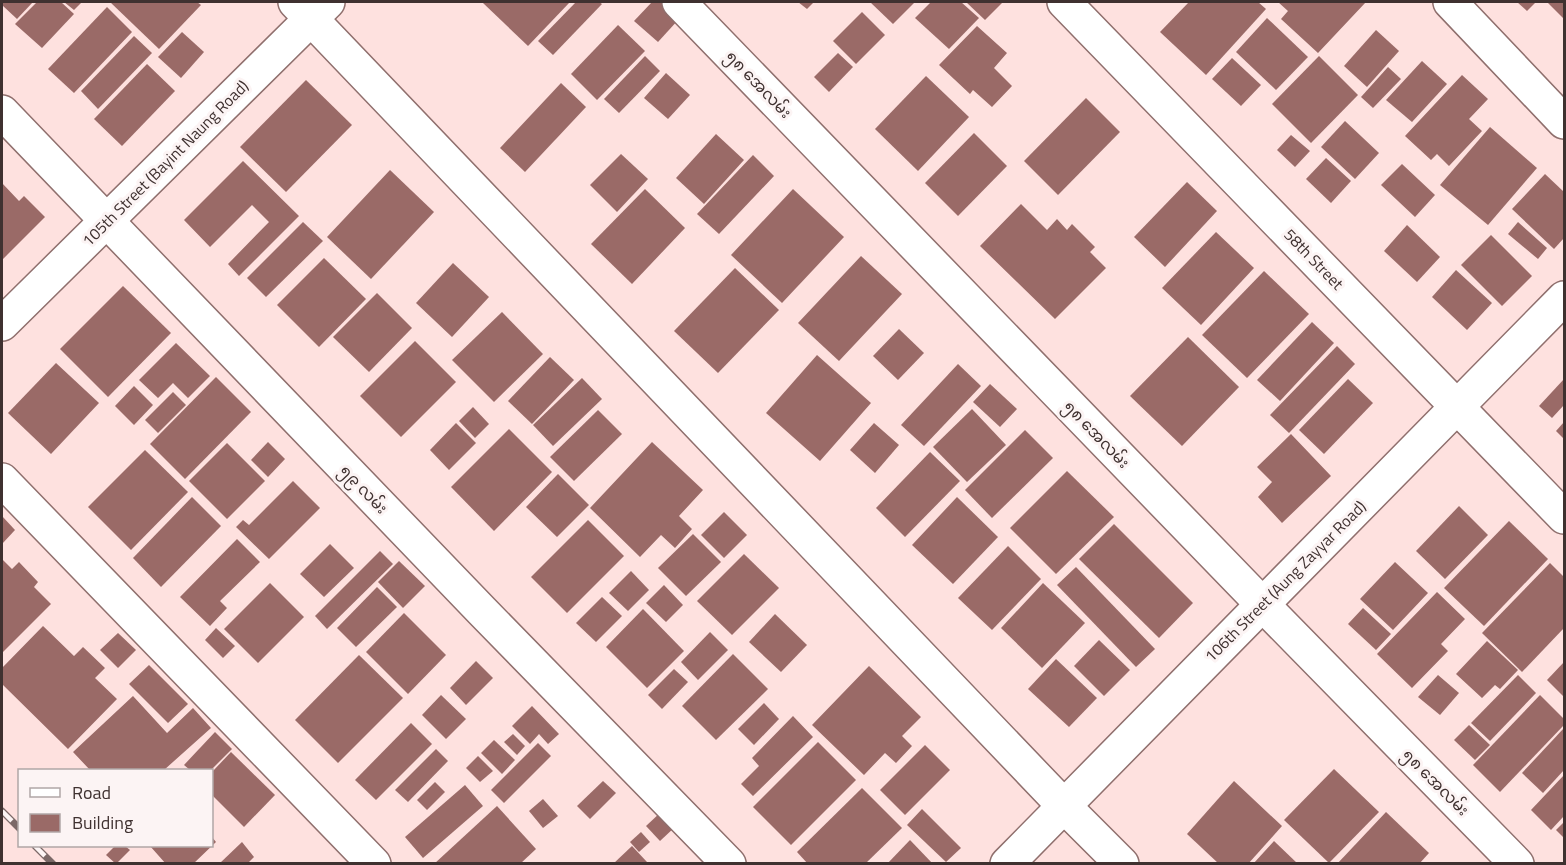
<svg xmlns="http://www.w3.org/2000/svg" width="1566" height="865" font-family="'Titillium Web','Noto Sans Myanmar',sans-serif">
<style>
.building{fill:#9a6a67}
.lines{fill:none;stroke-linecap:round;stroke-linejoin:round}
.street-casing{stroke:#8f6f6d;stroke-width:36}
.street{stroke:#fff;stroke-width:33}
.rail-casing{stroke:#7b6867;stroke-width:7}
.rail{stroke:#fcf4f4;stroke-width:4.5;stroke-dasharray:14;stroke-linecap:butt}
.labels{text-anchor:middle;stroke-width:6;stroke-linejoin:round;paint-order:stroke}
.street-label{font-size:16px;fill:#3f3130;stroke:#fcf4f4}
</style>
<rect width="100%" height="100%" fill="#fee1df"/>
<g class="building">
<polygon points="2,2 33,2 17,19 2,5"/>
<polygon points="37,2 61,2 74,14 42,48 15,24"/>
<polygon points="64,2 82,2 74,10"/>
<polygon points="110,2 197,2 201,5 159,49"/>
<polygon points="484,2 570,2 528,46 483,3"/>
<polygon points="576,2 599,2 602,4 553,55 538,41"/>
<polygon points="652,2 661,2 679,19 658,42 634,21"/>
<polygon points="798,2 814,2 807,9"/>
<polygon points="870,2 915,2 893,24"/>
<polygon points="931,2 961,2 979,18 949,49 915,18"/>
<polygon points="966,2 1003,2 985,20"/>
<polygon points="1189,2 1258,2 1266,9 1206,75 1160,32"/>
<polygon points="1278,2 1366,2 1318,53 1281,19 1288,11"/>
<polygon points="1517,2 1536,2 1527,11"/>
<polygon points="1547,2 1564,2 1564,19"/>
<polygon points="107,7 132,32 74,93 48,69"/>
<polygon points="862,12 885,35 856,64 833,41"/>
<polygon points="1267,18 1308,57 1276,90 1236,52"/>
<polygon points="618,25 645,51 597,100 571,74"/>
<polygon points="977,26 1007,53 994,68 1012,86 992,107 973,90 970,94 939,65"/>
<polygon points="1376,30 1399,51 1367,87 1344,66"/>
<polygon points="182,32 204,52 181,78 158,57"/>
<polygon points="134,36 152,53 98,109 81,91"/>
<polygon points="838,53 853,67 829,92 814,77"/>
<polygon points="645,56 660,71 619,113 604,99"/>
<polygon points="1319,56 1358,95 1311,143 1272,104"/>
<polygon points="1232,58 1261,85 1241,106 1212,79"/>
<polygon points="1422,61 1447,84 1412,122 1386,100"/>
<polygon points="147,64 175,91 122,146 94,119"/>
<polygon points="1388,67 1401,79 1373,108 1361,97"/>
<polygon points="666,73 690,95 668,119 644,98"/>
<polygon points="1462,75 1488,99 1469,119 1482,131 1449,166 1437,154 1431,160 1405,136"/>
<polygon points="926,76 969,117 918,171 875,129"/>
<polygon points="306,80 352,125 286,192 240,147"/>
<polygon points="561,83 586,107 525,172 500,148"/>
<polygon points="1086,98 1120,132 1058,195 1024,161"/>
<polygon points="1345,121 1379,153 1355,179 1321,147"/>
<polygon points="1490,127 1537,168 1488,225 1440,185"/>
<polygon points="974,133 1007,166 958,216 925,183"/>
<polygon points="716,134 744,160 704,204 676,178"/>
<polygon points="1291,135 1310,151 1295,167 1277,150"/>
<polygon points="621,154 648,179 617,212 590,185"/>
<polygon points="753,155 774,176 719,234 697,214"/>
<polygon points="1326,158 1351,181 1331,203 1306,179"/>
<polygon points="243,161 299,216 239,276 228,264 269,222 252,205 210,247 184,220"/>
<polygon points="1402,164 1435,195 1415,217 1381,185"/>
<polygon points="390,170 434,212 371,279 327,237"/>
<polygon points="1545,174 1564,192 1564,238 1554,249 1512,209"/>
<polygon points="1187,182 1217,211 1165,267 1134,237"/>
<polygon points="2,183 19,201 24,196 45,217 2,260"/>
<polygon points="645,189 685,228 632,284 591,244"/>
<polygon points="793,189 844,237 782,303 731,255"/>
<polygon points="1021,204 1047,230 1057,219 1067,230 1072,224 1095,247 1090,252 1106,268 1055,319 980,246"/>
<polygon points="303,222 323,241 266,297 247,278"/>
<polygon points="1518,222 1547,248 1538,259 1508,234"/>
<polygon points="1407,225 1440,257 1417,282 1384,251"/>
<polygon points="1216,232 1254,268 1201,325 1162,288"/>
<polygon points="1491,235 1532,276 1502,306 1461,265"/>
<polygon points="861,256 902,294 839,361 798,323"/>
<polygon points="324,258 366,299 319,347 277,305"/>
<polygon points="453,263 489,297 452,337 416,303"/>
<polygon points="735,268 779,310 718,373 674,331"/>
<polygon points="1456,270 1492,303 1467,330 1432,297"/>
<polygon points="1264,271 1309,314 1247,378 1202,335"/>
<polygon points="123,286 171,333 108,397 60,349"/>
<polygon points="377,293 412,328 369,372 333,337"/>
<polygon points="502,312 543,354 494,402 452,360"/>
<polygon points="1312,322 1334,343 1280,401 1257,380"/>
<polygon points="899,329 924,353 898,380 873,356"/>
<polygon points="1188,337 1239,387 1182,446 1130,396"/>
<polygon points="415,341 456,382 401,437 360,396"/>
<polygon points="176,343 210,376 188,398 173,383 158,398 139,380"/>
<polygon points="1337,346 1355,364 1289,433 1270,415"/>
<polygon points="817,355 871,403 820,461 766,413"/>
<polygon points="550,357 574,380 532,424 508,401"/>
<polygon points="56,363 99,403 51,454 8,413"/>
<polygon points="958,364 981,386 924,446 901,425"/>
<polygon points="216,377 251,412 185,479 150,444"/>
<polygon points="582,378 602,399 553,446 533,425"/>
<polygon points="1348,379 1373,403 1324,454 1299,430"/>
<polygon points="1564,379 1564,405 1552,418 1539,406"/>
<polygon points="990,384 1017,409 1000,427 973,402"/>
<polygon points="134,386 153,405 134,425 115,406"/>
<polygon points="173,392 186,405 158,433 145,420"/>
<polygon points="473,407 489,424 475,438 459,421"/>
<polygon points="972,409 1006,445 967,482 933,447"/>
<polygon points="598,410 622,434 574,481 550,457"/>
<polygon points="1564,422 1564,439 1556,431"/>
<polygon points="456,423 476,443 449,470 430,450"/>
<polygon points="874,423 899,445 875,473 850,450"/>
<polygon points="509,429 552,472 494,531 451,487"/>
<polygon points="1025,430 1053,458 992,518 965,490"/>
<polygon points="1291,434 1331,476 1282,523 1258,497 1272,482 1257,467"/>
<polygon points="268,442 285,459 268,477 251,460"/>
<polygon points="652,442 703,490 679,516 692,529 675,548 661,535 640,557 590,508"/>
<polygon points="227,443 265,481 227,519 189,481"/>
<polygon points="145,450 188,492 131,550 88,507"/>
<polygon points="930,452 960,481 905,537 876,508"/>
<polygon points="1067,471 1114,517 1056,574 1010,528"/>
<polygon points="558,474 589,505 557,537 526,507"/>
<polygon points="293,481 320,508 269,559 236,527 243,520 249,525"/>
<polygon points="192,497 221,526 161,587 133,558"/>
<polygon points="957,497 998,537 953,584 912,545"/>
<polygon points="1459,506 1488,535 1445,579 1416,551"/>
<polygon points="724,512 747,535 724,558 701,535"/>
<polygon points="2,516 15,530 2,544"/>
<polygon points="588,520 624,556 567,613 531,577"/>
<polygon points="1509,521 1548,559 1484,626 1444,588"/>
<polygon points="1114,524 1193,603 1159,638 1079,559"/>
<polygon points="693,534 721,562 686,596 658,568"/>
<polygon points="237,539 260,562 220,601 227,608 210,626 180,597"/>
<polygon points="330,544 354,568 324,597 300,574"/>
<polygon points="1008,546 1041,579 992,630 958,598"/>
<polygon points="380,551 393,564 327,629 315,616"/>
<polygon points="744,554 779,588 732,635 697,601"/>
<polygon points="2,559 12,569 19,562 38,582 34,587 51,604 2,653"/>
<polygon points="399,561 425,586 403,608 378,582"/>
<polygon points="1395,562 1428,593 1393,630 1360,599"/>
<polygon points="1550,563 1564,577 1564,628 1522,672 1482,633"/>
<polygon points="1076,567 1155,649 1136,667 1057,585"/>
<polygon points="631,571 649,590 628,611 609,593"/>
<polygon points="270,583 304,617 258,663 224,629"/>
<polygon points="1043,583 1085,623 1042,668 1001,628"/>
<polygon points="664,585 683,605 666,622 646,603"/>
<polygon points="377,587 397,607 356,647 337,628"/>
<polygon points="1437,592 1465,619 1441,644 1448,651 1412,688 1377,654"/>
<polygon points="602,597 622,616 596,642 576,623"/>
<polygon points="1363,608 1391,634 1376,650 1348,624"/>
<polygon points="643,609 684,651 647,688 606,647"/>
<polygon points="404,613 446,655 408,694 366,652"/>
<polygon points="775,614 807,645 781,672 749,642"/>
<polygon points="43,626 74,656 83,647 105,668 95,678 117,699 68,749 2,684 2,668"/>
<polygon points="216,628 235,646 223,658 205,640"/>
<polygon points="710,632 728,650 698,680 681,662"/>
<polygon points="118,633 136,650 118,668 100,650"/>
<polygon points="1099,640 1130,670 1104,696 1074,666"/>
<polygon points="1487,641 1518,670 1500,689 1495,685 1482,698 1456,674"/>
<polygon points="733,654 768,689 716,740 682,706"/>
<polygon points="359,655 403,698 338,763 295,720"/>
<polygon points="1056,659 1097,698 1069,727 1028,689"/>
<polygon points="476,661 493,678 466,705 450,688"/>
<polygon points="1564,662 1564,697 1547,680"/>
<polygon points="149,665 188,704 168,723 129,684"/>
<polygon points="869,666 921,717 902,736 912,746 896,763 885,753 864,775 812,725"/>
<polygon points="674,669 688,682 662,709 648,695"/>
<polygon points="1438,675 1459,693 1440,715 1418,697"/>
<polygon points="1518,675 1536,693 1490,741 1471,723"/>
<polygon points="441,695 466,719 446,739 422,715"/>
<polygon points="1540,695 1564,719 1564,725 1500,792 1473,765"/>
<polygon points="133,696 167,733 193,708 211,728 164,770 90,770 73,752"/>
<polygon points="764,703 779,719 754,745 738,729"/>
<polygon points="532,706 559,734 548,744 539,734 530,744 512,726"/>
<polygon points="793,716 813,737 753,796 741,784 759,766 752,758"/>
<polygon points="411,723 432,744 376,800 355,780"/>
<polygon points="1469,725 1490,745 1475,760 1454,740"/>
<polygon points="1564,728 1564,770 1543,793 1522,773"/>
<polygon points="215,732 232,749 211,770 190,770 184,765"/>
<polygon points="513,734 525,746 517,755 504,742"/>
<polygon points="494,740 515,760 502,774 481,753"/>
<polygon points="818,742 856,780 791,845 753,807"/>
<polygon points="538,743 551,756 504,803 491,790"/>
<polygon points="925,745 950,770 905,815 880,790"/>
<polygon points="436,749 448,761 408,802 395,790"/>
<polygon points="231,752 275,795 244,827 212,795 212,772"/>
<polygon points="478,756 493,771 480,782 466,768"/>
<polygon points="1334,769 1379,812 1329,863 1284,820"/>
<polygon points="1564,775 1564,816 1551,830 1531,810"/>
<polygon points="603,781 616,793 590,819 577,806"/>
<polygon points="1234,781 1282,826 1248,864 1219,864 1187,834"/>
<polygon points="435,782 445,792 427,810 417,800"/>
<polygon points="465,785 483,806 423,858 405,837"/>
<polygon points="862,788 902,828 865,864 808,864 797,852"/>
<polygon points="543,799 558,816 543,828 529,811"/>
<polygon points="497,806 536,849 520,864 434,864"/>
<polygon points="922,809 961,848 946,862 907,825"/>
<polygon points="661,812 675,827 660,841 646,826"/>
<polygon points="1386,812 1429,853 1419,864 1337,864"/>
<polygon points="1564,822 1564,838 1556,830"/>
<polygon points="641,832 650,842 639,852 630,842"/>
<polygon points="212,837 216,842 193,864 166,864 150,846 212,846"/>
<polygon points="910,840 933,864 887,864"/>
<polygon points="1274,841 1298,864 1253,864"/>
<polygon points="242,842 254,857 247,864 219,864"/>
<polygon points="115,846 125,846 130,850 116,864 106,855"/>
<polygon points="632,846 647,862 645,864 613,864"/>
</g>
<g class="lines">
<g class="street-casing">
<g id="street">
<polyline points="295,2 1063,805 1122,864"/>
<polyline points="679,2 1262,604 1517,864"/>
<polyline points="1064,2 1564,517"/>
<polyline points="1450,2 1564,122"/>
<polyline points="2,112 482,611 729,864"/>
<polyline points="2,324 328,2"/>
<polyline points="2,480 374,864"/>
<polyline points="1007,864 1564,298"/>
</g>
</g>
<use href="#street" class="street"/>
<g class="rail-casing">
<g id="rail">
<polyline points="2,811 20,829"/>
<polyline points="35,846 53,864"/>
</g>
</g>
<use href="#rail" class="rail"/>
</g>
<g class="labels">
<g class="street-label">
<text transform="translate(759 84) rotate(46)" y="6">၅၈ အေလမ်း</text>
<text transform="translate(165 163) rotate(-45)" y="6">105th Street (Bayint Naung Road)</text>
<text transform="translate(1314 259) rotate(46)" y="6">58th Street</text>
<text transform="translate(1097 434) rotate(46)" y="6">၅၈ အေလမ်း</text>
<text transform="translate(364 489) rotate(46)" y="6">၅၉ လမ်း</text>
<text transform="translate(1285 581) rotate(-45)" y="6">106th Street (Aung Zayyar Road)</text>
<text transform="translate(1436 782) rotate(45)" y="6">၅၈ အေလမ်း</text>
</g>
</g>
<rect width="1566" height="865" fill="none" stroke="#3f3130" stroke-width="6"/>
<rect x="18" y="769" width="195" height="78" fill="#fcf4f4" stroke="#b0a6a6" stroke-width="1.5"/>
<rect x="30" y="788" width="30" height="9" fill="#ffffff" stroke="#b0a6a6" stroke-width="1.5"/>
<text x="72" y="799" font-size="18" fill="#3f3130">Road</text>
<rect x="30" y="814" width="30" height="18" fill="#9a6a67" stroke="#b0a6a6" stroke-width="1.5"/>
<text x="72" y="829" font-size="18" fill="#3f3130">Building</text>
</svg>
